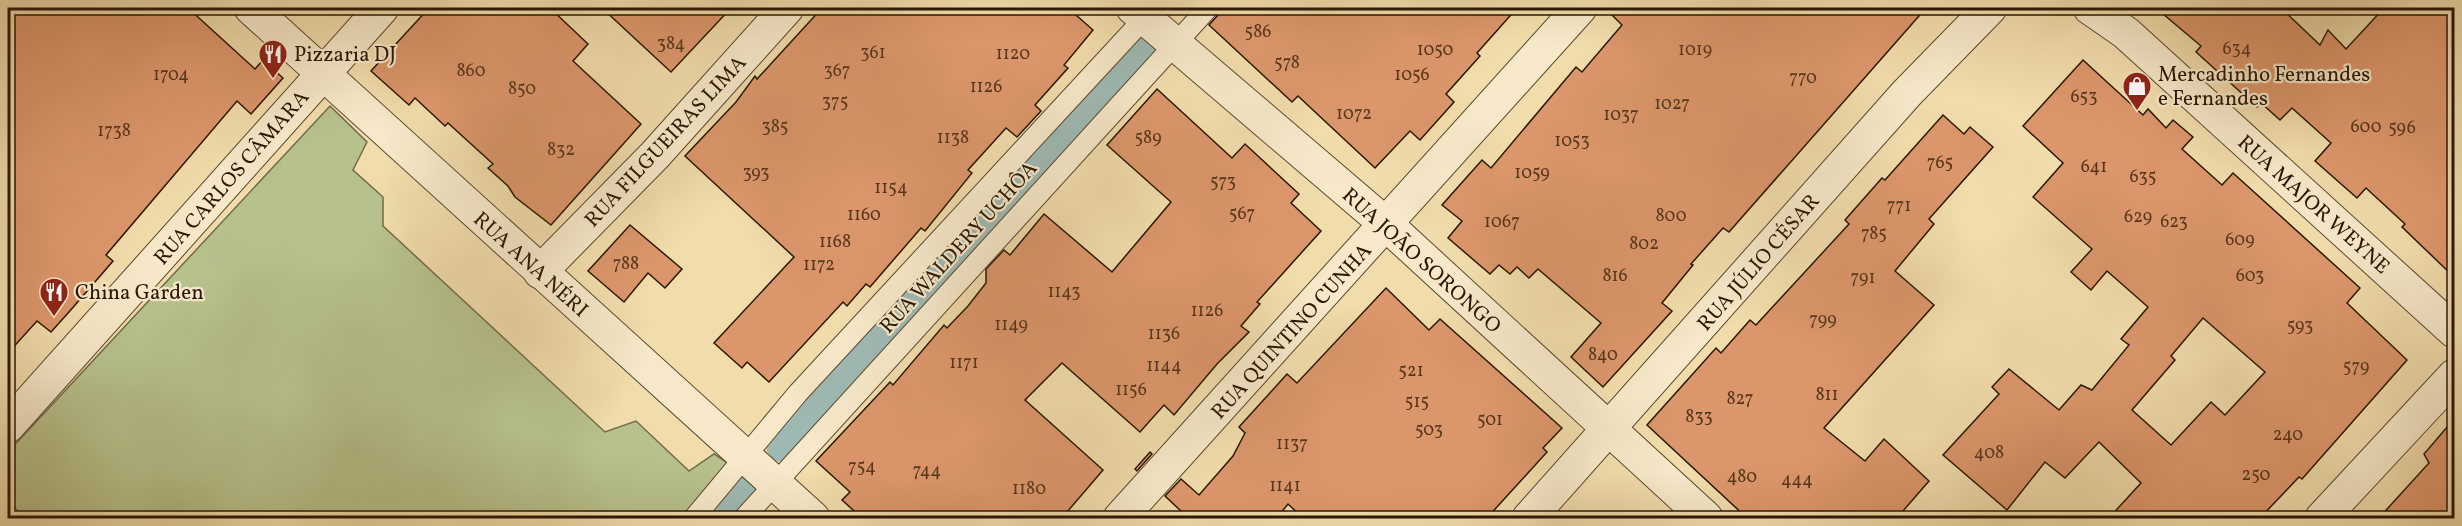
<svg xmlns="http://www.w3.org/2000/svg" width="2462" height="526" font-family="Vollkorn,serif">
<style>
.green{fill:#b7c18c;stroke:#706c48;stroke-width:1.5}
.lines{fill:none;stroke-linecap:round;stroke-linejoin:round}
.canal{stroke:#9eb9b3;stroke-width:34}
.building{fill:#dc966b;stroke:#291703;stroke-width:1.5;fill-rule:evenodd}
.lane-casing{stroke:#5b482d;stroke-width:22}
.street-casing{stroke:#5b482d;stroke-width:35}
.lane{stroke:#f6e8c9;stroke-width:20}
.street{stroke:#f6e8c9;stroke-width:33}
.labels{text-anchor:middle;stroke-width:4.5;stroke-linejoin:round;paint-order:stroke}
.number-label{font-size:18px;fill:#56371d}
.poi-label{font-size:21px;fill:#291703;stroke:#f6e8c9;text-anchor:start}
.street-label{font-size:21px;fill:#291703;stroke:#f6e8c9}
</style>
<rect width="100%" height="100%" fill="#f1dcac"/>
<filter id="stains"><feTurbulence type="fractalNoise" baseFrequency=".00333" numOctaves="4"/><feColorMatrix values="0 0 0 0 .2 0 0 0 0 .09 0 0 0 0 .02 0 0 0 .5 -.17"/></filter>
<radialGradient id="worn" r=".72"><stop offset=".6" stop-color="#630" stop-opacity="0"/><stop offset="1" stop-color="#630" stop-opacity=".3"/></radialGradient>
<polygon class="green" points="330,106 367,142 353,170 383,197 383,226 605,432 636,421 689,471 714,454 735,468 688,518 26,518 15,508 8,452"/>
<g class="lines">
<g class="canal">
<polyline points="783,445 1141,51"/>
<polyline points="716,518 739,493"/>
</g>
</g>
<g class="building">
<polygon points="8,8 188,8 255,69 263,60 283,78 251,114 237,101 106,255 113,261 69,312 51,332 37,321 8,353"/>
<polygon points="429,8 550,8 588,44 573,61 641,124 551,225 515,197 508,186 488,168 493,164 448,123 445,126 415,98 409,105 371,71"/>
<polygon points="602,8 731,8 671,72"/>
<polygon points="822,8 1068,8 1093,30 1064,65 1068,68 1035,105 1041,111 1017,137 1006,128 968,170 972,173 925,231 921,228 870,287 866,284 847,306 843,302 769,382 747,362 742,368 714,343 794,257 685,156 736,102 755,76 757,79"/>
<polygon points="1220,8 1517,8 1477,53 1480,56 1446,94 1454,102 1420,140 1410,131 1375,168 1298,96 1292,102 1209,25 1217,16"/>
<polygon points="1605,8 1926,8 1729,232 1723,228 1691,264 1693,265 1662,303 1672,311 1603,387 1571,357 1601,323 1538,269 1529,278 1517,267 1510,274 1499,265 1490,274 1448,238 1462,221 1442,205 1482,160 1491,168 1576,67 1582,72 1622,25"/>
<polygon points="2156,8 2281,8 2320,45 2328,30 2346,49 2384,8 2454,8 2454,277 2402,227 2405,224 2366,188 2357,198 2315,161 2331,143 2292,108 2280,120 2261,103 2257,107 2196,52 2201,46"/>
<path d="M2083,60l60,55 5,-6 18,19 7,-8 20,17 -11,12 40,36 11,-12 127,115 -13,15 60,57 -105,119 -3,-2 -40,42h-151l33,-36 -42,-41 -34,36 -20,-16 -38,48 -64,-55 56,-61 -7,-7 17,-18 50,41 22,-25 11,5 37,-45 -8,-6 27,-32 -41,-36 -16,19 -20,-18 21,-23 -59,-52 30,-34 -40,-37zM2203,318l62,54 -40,43 -14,-13 -40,43 -39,-35 43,-50 -4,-4z"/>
<polygon points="1157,89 1232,158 1245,144 1299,194 1291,203 1321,231 1257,302 1260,304 1241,326 1249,332 1217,364 1174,415 1164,405 1140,432 1062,363 1025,400 1103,470 1061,519 863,519 842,500 850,492 816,461 890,382 893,385 944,325 947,328 968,306 986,283 986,269 1004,250 1010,255 1044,214 1112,272 1171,202 1107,145"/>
<polygon points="1943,115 1964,134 1970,127 1993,147 1929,219 1934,224 1895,271 1934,305 1824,428 1865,461 1884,439 1929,481 1896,519 1748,519 1647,425 1716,348 1721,353 1750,320 1756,325 1849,224 1845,220 1882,178 1885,180"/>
<polygon points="630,225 682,269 665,288 648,273 624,302 588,271"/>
<polygon points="1386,288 1429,330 1440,319 1562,428 1543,448 1547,452 1486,519 1304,519 1288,504 1276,519 1179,519 1183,513 1165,496 1181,479 1199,495 1233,456 1245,433 1239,427 1287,374 1297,383"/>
<polygon points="2454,419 2454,519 2378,519 2429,463 2424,454"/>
<polygon points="1150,452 1152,454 1137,471 1135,469"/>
</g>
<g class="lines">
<g class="lane-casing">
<g id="lane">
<polyline points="694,518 798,393 1152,10"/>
<polyline points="744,518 1208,8"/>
</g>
</g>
<g class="street-casing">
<g id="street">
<polyline points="251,8 813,518"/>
<polyline points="1133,8 1387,225 1706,518"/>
<polyline points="2090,8 2126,33 2454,331"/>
<polyline points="540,272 655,155 787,8"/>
<polyline points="8,426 382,8"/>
<polyline points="1120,518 1580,8"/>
<polyline points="1529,518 1907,93 1990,8"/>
<polyline points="2322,518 2454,376"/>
</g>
</g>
<use href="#lane" class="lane"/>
<use href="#street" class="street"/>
</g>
<defs>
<g id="restaurant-pin" transform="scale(1.5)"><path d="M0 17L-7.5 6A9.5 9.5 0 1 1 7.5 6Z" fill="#8f2418" stroke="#f6e8c9"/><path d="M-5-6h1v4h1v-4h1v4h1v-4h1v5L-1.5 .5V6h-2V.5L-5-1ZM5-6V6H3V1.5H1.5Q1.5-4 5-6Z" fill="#fff"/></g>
<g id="shop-pin" transform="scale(1.5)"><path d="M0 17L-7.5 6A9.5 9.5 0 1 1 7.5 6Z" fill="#8f2418" stroke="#f6e8c9"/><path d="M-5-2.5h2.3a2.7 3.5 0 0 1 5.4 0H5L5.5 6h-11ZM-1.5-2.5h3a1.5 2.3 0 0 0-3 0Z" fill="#fff"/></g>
</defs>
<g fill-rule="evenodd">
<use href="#restaurant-pin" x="273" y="54"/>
<use href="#shop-pin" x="2137" y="86"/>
<use href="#restaurant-pin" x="54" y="292"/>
</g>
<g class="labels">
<g class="number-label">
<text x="1258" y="37">586</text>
<text x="671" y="49">384</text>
<text x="2237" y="54">634</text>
<text x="1435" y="55">1050</text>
<text x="1695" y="55">1019</text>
<text x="873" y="58">361</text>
<text x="1013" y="59">1120</text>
<text x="1287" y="68">578</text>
<text x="471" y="76">860</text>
<text x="837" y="76">367</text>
<text x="171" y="80">1704</text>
<text x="1412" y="80">1056</text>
<text x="1803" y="83">770</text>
<text x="986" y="92">1126</text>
<text x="522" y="94">850</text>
<text x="2084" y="102">653</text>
<text x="835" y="107">375</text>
<text x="1672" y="109">1027</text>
<text x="1354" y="119">1072</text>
<text x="1621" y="120">1037</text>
<text x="775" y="132">385</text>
<text x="2366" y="132">600</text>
<text x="2402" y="133">596</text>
<text x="114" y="136">1738</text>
<text x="953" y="143">1138</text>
<text x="1148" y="143">589</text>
<text x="1572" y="146">1053</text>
<text x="561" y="155">832</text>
<text x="1940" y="168">765</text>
<text x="2094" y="172">641</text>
<text x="756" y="178">393</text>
<text x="1532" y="178">1059</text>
<text x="2143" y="182">635</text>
<text x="1223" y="187">573</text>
<text x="891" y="193">1154</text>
<text x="1899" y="211">771</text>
<text x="1242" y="219">567</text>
<text x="864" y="220">1160</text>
<text x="1671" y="221">800</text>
<text x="2138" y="222">629</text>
<text x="1502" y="227">1067</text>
<text x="2174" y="227">623</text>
<text x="1874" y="239">785</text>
<text x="2240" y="245">609</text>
<text x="835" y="247">1168</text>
<text x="1644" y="249">802</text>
<text x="626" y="269">788</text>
<text x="819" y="270">1172</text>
<text x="1615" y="281">816</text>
<text x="2250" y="281">603</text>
<text x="1863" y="283">791</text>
<text x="1064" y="297">1143</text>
<text x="1207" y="316">1126</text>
<text x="1823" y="325">799</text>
<text x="1011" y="330">1149</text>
<text x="2300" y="331">593</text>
<text x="1164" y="339">1136</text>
<text x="1603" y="360">840</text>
<text x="964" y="368">1171</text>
<text x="1164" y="371">1144</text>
<text x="2356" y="372">579</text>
<text x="1411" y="376">521</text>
<text x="1131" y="395">1156</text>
<text x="1827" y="400">811</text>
<text x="1740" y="404">827</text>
<text x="1417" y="407">515</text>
<text x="1699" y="422">833</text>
<text x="1490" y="425">501</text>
<text x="1429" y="435">503</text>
<text x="2288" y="440">240</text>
<text x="1292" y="449">1137</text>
<text x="1989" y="458">408</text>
<text x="862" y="472">754</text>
<text x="927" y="476">744</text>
<text x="2256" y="480">250</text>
<text x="1742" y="482">480</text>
<text x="1797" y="485">444</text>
<text x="1285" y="491">1141</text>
<text x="1029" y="494">1180</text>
</g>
<g class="poi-label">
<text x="294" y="61">Pizzaria DJ</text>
<text x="2158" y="81">Mercadinho Fernandes<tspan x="2158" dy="24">e Fernandes</tspan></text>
<text x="75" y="299">China Garden</text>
</g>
<g class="street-label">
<text transform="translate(665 141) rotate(-47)" y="7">RUA FILGUEIRAS LIMA</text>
<text transform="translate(231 177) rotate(-49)" y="7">RUA CARLOS CÂMARA</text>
<text transform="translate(2314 204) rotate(42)" y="7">RUA MAJOR WEYNE</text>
<text transform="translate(958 247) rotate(-48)" y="7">RUA WALDERY UCHÔA</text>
<text transform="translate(1422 260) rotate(42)" y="7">RUA JOÃO SORONGO</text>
<text transform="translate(1758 262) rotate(-49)" y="7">RUA JÚLIO CÉSAR</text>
<text transform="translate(531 264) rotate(42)" y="7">RUA ANA NÉRI</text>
<text transform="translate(1291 331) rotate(-48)" y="7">RUA QUINTINO CUNHA</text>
</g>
</g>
<rect width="2462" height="526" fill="none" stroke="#f1dcac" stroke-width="30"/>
<rect x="9" y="9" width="2444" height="508" fill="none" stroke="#291703" stroke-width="3"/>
<rect x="15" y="15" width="2432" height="496" fill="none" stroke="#291703" stroke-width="1.5"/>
<rect width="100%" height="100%" filter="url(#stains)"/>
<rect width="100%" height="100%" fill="url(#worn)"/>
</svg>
